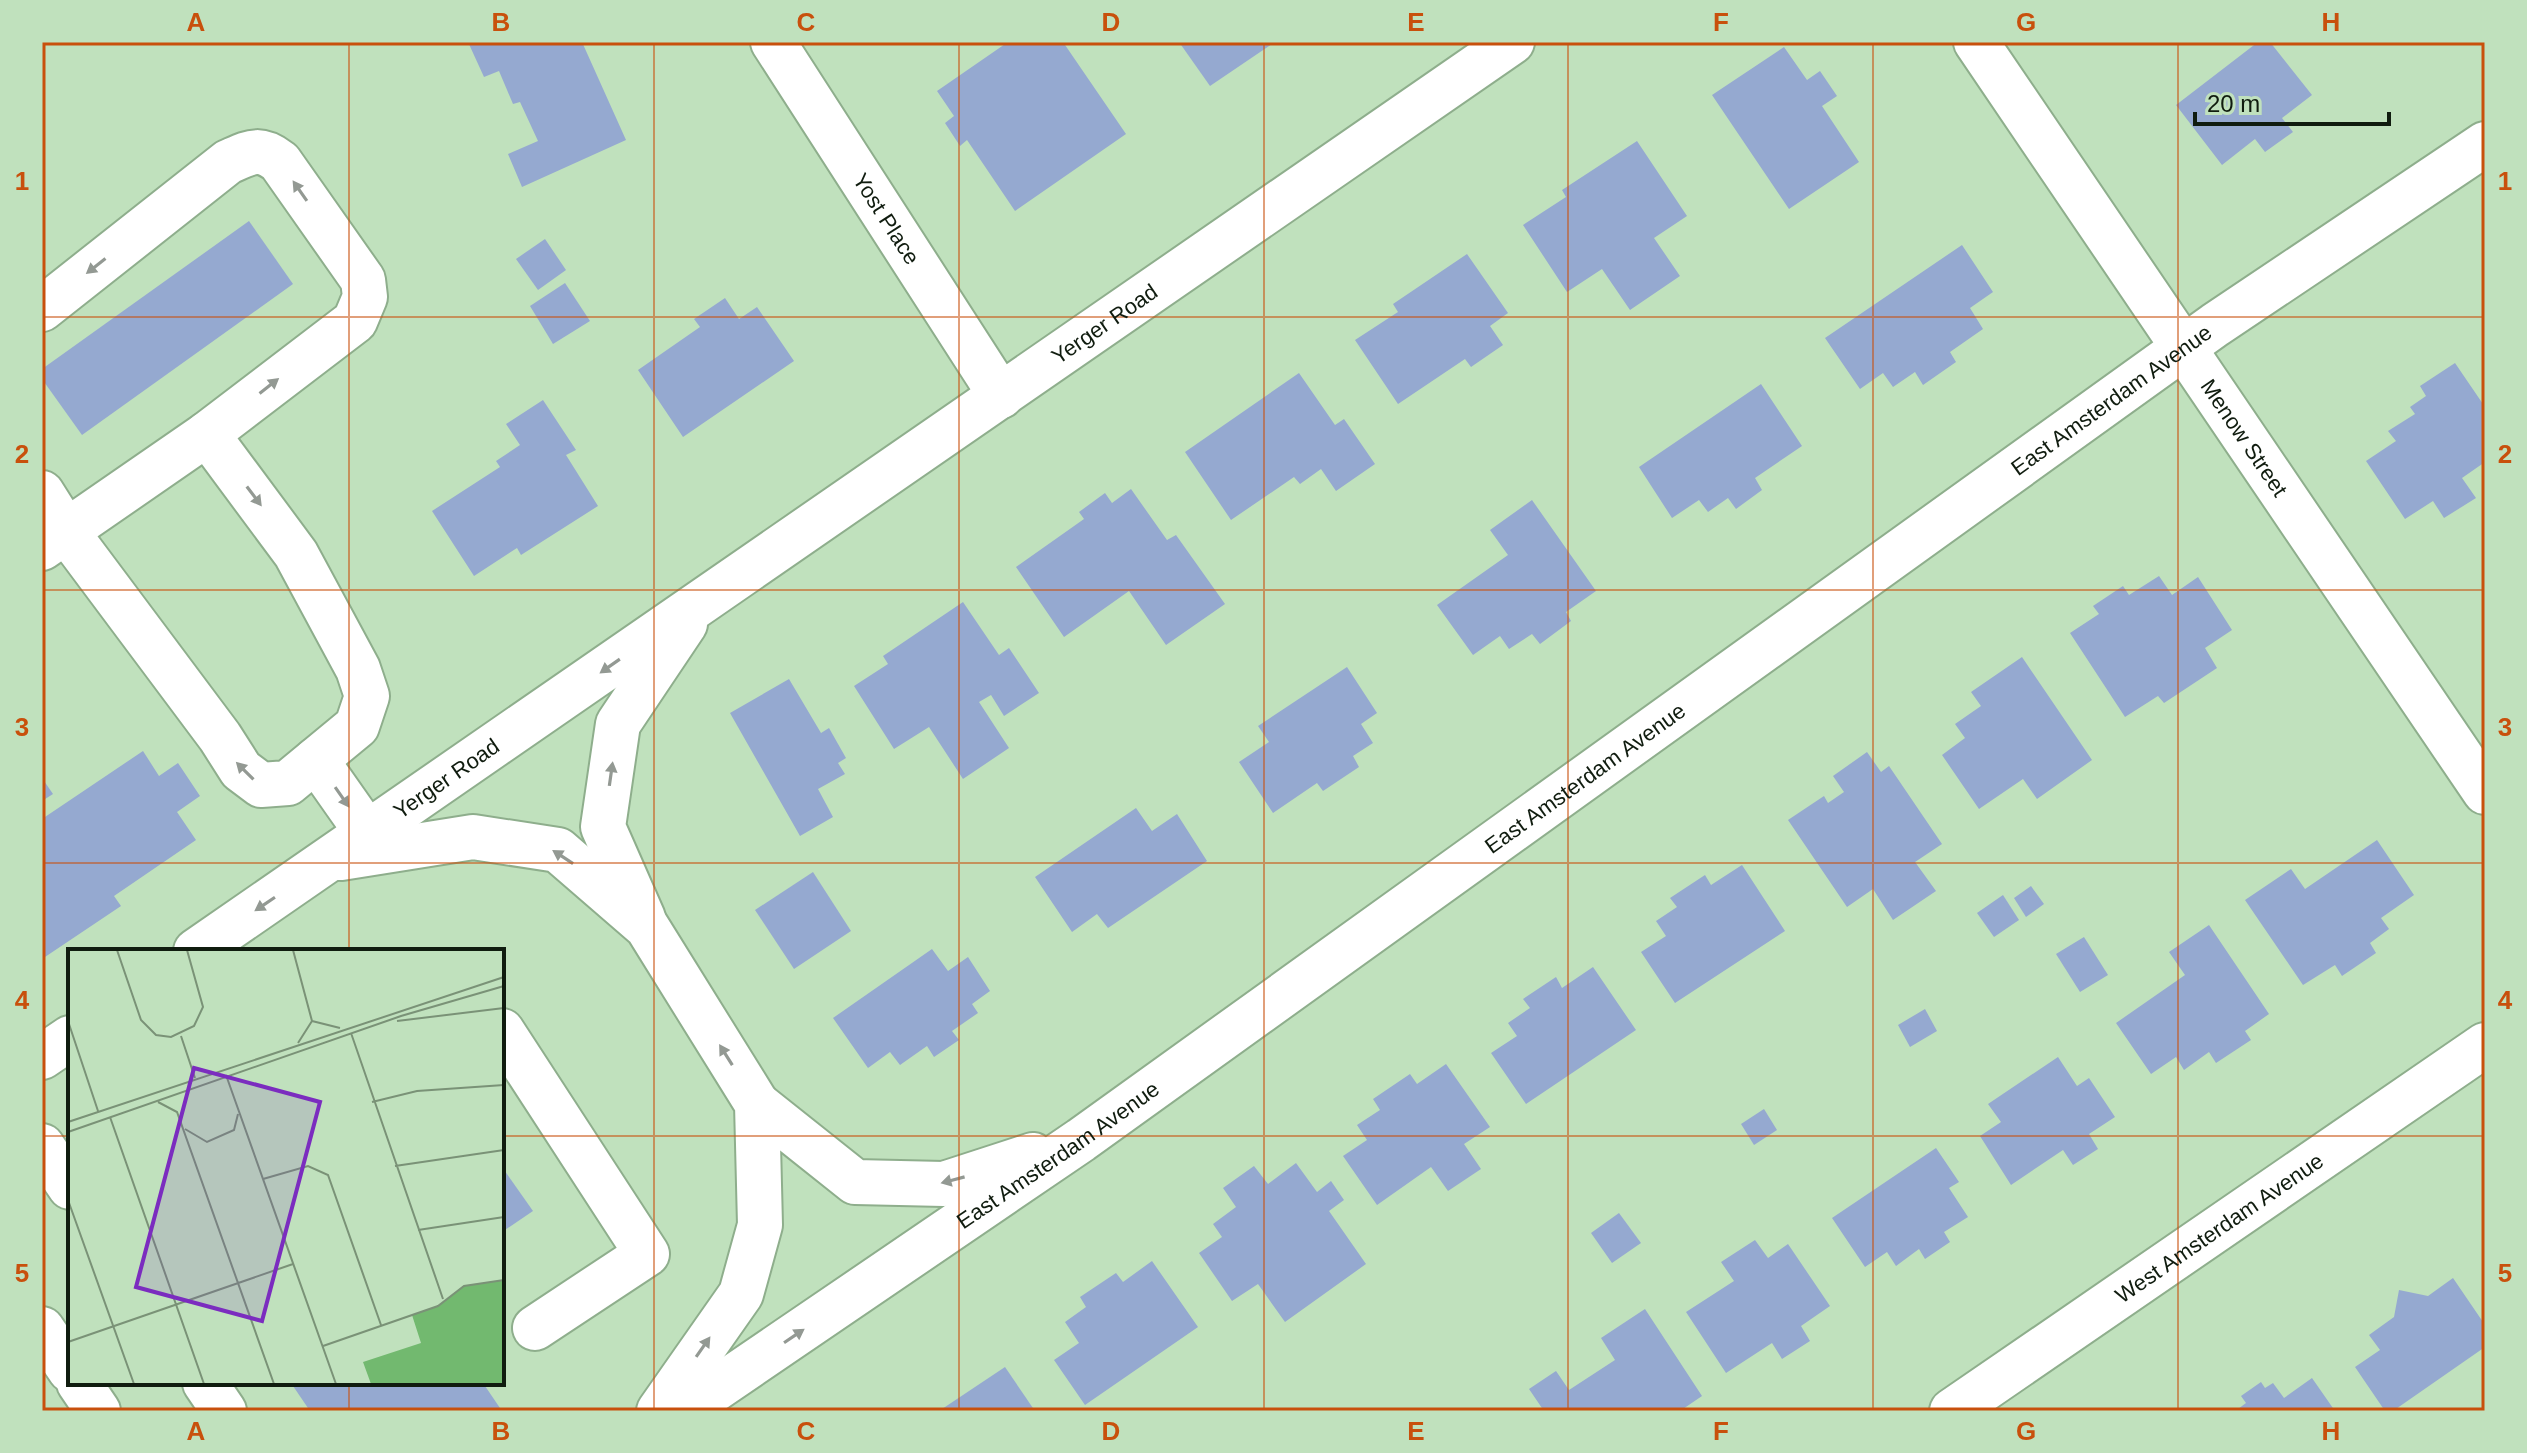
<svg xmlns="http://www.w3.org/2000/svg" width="2527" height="1453" font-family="Arial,sans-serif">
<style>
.building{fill:#95a9d0}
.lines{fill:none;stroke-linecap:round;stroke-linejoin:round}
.minor-casing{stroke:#8eae8c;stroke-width:48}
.major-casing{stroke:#8eae8c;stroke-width:48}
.minor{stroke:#fff;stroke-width:44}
.major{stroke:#fff;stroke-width:44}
.oneway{fill:#939993}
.grid{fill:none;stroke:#c8500c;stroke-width:2;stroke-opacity:0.55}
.labels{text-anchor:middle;stroke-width:8;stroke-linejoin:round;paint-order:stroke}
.street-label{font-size:22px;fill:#101c0f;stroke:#c0e1bd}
.inset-road{fill:none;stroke:#7a9277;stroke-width:2}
.view{fill:#7b2cbf;fill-opacity:0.15;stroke:#7b2cbf;stroke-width:4}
.inset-edge{fill:none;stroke:#101c0f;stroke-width:4}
.neatline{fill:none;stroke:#c8500c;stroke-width:3}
.grid-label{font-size:26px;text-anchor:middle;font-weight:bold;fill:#c8500c}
</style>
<rect width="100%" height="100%" fill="#c0e1bd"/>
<g class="building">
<polygon points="468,42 582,42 626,140 522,187 508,154 538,141 520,102 513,104 499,71 484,77"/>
<polygon points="1008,42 1063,42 1126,134 1015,211 967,140 960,146 945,123 954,116 937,91"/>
<polygon points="1179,42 1275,42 1210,86"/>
<polygon points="2258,42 2270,42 2312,95 2282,118 2293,132 2265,152 2255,139 2222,165 2176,105"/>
<polygon points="1784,47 1807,80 1820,71 1837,96 1822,106 1859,162 1789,209 1712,95"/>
<polygon points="1637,141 1687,216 1654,238 1680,276 1630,310 1602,269 1567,292 1523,225 1566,197 1562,190"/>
<polygon points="249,221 293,284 82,435 42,379 42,369"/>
<polygon points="545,239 566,270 538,290 516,259"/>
<polygon points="1962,245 1993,292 1970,308 1983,329 1950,352 1956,362 1923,385 1915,372 1893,387 1883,373 1860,389 1825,338"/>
<polygon points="1467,254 1508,313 1490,326 1503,345 1471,367 1465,359 1398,404 1355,340 1398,312 1393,304"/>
<polygon points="565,283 590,321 553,344 530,306"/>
<polygon points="725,298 739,319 757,307 794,361 683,437 638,370 700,327 694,319"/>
<polygon points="2455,363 2485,407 2485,462 2462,478 2476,498 2444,518 2433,501 2405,519 2366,461 2396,441 2388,431 2415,414 2410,407 2426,396 2420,386"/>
<polygon points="1299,373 1335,425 1344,419 1375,464 1336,491 1321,469 1300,484 1294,477 1231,520 1185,452"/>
<polygon points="1761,384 1802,446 1755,478 1762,490 1736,509 1728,498 1708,512 1699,500 1672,518 1639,467"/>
<polygon points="543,400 576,450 566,455 598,506 521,555 517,548 474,576 432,511 500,467 496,461 520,445 506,424"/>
<polygon points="1131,489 1167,540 1176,535 1225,604 1166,645 1129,591 1064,637 1016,567 1084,519 1079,512 1105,493 1112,503"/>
<polygon points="1532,500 1596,591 1566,612 1571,621 1540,644 1532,634 1509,649 1500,636 1473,655 1437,605 1508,555 1490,530"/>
<polygon points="2159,576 2172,595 2198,577 2232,630 2205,648 2217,668 2164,703 2158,696 2125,717 2070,633 2099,614 2093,606 2123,586 2129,595"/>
<polygon points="963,602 999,655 1009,648 1039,693 1004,716 991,695 979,702 1009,748 963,779 929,727 894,749 854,686 888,664 883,656"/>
<polygon points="2022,657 2092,760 2037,799 2023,779 1979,809 1942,755 1965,738 1955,724 1981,706 1971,692"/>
<polygon points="1347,667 1377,713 1361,724 1373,743 1353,756 1359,767 1323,791 1317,783 1273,813 1239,762 1269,742 1258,726"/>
<polygon points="789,679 821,733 829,728 846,758 838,763 845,774 818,789 833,817 800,836 730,713"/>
<polygon points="143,751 159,776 178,763 200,796 177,812 196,840 114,896 121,906 42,959 42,819"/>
<polygon points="1867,752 1881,772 1889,766 1942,844 1915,862 1936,891 1893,920 1873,889 1847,907 1788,820 1824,796 1828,803 1844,792 1833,776"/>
<polygon points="42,778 53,794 42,801"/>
<polygon points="1136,808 1152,831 1177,814 1207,861 1108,928 1097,914 1072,932 1035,877"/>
<polygon points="2377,840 2414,895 2381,918 2389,929 2370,943 2376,953 2342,976 2335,965 2303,985 2245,900 2291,869 2305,889"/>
<polygon points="1742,865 1785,931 1675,1003 1641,952 1666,936 1656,921 1677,907 1670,898 1705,875 1711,885"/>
<polygon points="813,872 851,931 794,969 755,910"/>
<polygon points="2031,886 2044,904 2026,917 2014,898"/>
<polygon points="2003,895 2019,920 1994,937 1977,913"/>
<polygon points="2209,925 2269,1014 2245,1031 2251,1040 2216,1063 2209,1052 2184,1070 2176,1057 2151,1074 2116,1023 2185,975 2169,952"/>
<polygon points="2084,937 2108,975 2080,992 2056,954"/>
<polygon points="932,949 948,971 968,957 990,991 972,1004 978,1013 952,1031 959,1040 934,1057 927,1046 900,1065 890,1052 868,1068 833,1018"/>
<polygon points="1593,967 1636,1030 1526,1104 1491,1053 1517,1036 1508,1023 1530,1008 1523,999 1556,977 1562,988"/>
<polygon points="1925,1009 1937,1031 1910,1047 1898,1025"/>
<polygon points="2058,1057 2077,1086 2089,1078 2115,1117 2089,1134 2098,1149 2073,1165 2063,1150 2011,1185 1980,1136 2001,1122 1988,1104"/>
<polygon points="1446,1064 1490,1127 1464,1144 1481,1169 1448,1191 1431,1167 1377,1205 1343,1156 1367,1140 1357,1125 1380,1110 1373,1099 1410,1074 1417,1084"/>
<polygon points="1764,1109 1777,1130 1754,1145 1741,1124"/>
<polygon points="1936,1148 1959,1182 1949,1188 1968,1217 1944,1232 1950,1242 1925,1259 1919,1249 1896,1266 1887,1252 1865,1267 1832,1218"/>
<polygon points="1296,1163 1317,1192 1331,1181 1344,1200 1329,1211 1366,1264 1285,1322 1258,1284 1232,1301 1199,1253 1222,1237 1213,1224 1236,1207 1223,1188 1254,1166 1268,1184"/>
<polygon points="502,1167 533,1211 502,1232"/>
<polygon points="1619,1213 1641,1243 1612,1263 1591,1233"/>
<polygon points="1755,1240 1768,1258 1788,1244 1830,1306 1801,1326 1810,1341 1782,1359 1772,1343 1726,1373 1686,1312 1734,1281 1721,1262"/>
<polygon points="1152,1261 1198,1327 1085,1405 1054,1360 1079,1343 1065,1322 1086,1307 1080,1297 1116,1273 1123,1282"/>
<polygon points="2453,1278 2485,1325 2485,1347 2393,1411 2385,1411 2355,1367 2380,1350 2369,1335 2394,1317 2399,1290 2428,1296"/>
<polygon points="1645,1309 1702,1396 1680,1411 1544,1411 1529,1389 1556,1371 1569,1390 1615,1360 1601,1338"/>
<polygon points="1005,1367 1035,1411 939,1411"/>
<polygon points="2312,1378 2335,1411 2239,1411 2238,1409 2246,1403 2241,1396 2261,1382 2265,1388 2273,1383 2284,1398"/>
<polygon points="291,1383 483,1383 502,1411 310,1411"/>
</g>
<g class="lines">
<g class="minor-casing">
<g id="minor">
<path id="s1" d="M773,42l228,354"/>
<path id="s2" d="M1976,42l509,750"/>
<path d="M42,309l186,-147c23,-10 31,-16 52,0l83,118 2,17 -10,24 -148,113 -165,114"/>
<polyline points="42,493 66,531 220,737 241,770 261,785 288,783 357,726 367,696 358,669 296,554 207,434"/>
<polyline points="316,760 368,834"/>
<polyline points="341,858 473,837 558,850 647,927 757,1104 760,1225 741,1294 659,1411"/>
<polyline points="643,918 603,827 618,724 685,624"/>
<path id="s3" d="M196,951l1316,-909"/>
<polyline points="502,1031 647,1254 535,1328"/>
<polyline points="42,1057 70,1038"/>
<polyline points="757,1104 855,1182 944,1184 1033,1155"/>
<path id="s4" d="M683,1411l398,-271 1134,-815 270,-181"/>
<path id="s5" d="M1952,1411l533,-366"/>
</g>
</g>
<g class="major-casing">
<g id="major">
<polyline points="42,1146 70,1187"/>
<polyline points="42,1329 70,1370"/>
<polyline points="79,1383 98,1411"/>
<polyline points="205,1383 224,1411"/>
</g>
</g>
<use href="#minor" class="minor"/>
<use href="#major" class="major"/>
</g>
<defs><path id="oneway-solid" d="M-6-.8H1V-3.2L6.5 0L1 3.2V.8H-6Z" transform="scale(2)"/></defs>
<g class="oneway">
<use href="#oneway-solid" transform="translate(300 191) rotate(-125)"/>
<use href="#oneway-solid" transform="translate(96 266) rotate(142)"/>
<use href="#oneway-solid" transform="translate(269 386) rotate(-38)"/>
<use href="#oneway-solid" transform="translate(254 496) rotate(53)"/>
<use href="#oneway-solid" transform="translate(610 666) rotate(145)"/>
<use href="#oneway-solid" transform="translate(245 771) rotate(-135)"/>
<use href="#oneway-solid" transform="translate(611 774) rotate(-82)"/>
<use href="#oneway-solid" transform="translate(342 797) rotate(55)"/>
<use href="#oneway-solid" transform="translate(563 857) rotate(-147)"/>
<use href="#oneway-solid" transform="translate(265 904) rotate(146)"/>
<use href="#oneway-solid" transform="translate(726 1055) rotate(-122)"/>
<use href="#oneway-solid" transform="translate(953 1180) rotate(165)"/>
<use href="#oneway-solid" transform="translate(794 1336) rotate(-34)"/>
<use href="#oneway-solid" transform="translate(703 1347) rotate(-55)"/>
</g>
<path class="grid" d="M349,42v909M654,42v1369M959,42v1369M1264,42v1369M1568,42v1369M1873,42v1369M2178,42v1369M42,317h2443M42,590h2443M42,863h2443M42,1136h28M502,1136h1983M349,1383v28"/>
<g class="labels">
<g class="street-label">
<text dy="8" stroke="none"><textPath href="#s1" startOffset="210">Yost Place</textPath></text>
<text dy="8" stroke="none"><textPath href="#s3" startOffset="1104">Yerger Road</textPath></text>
<text dy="8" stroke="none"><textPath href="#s4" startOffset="1750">East Amsterdam Avenue</textPath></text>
<text dy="8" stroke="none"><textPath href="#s2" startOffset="478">Menow Street</textPath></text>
<text dy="8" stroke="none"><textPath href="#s4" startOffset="1102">East Amsterdam Avenue</textPath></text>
<text dy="8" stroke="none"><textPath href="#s3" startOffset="304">Yerger Road</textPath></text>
<text dy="8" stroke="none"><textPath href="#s4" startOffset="454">East Amsterdam Avenue</textPath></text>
<text dy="8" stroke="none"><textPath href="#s5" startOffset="324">West Amsterdam Avenue</textPath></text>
</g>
</g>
<g transform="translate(68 949)">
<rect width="436" height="436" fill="#c0e1bd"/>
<path d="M436,331v104h-133l-8,-22 58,-19 -9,-28 26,-9 26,-20z" fill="#72b96f"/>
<path class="inset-road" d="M49,1l24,70 15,15 15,2 23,-11 9,-19 -16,-57M225,1l19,71M0,72l30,90M244,72l28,7M329,72l107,-13M283,84l92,266M113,87l14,42M230,94l14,-22M158,126l110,309M90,153l19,10 97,272M304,153l45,-11 87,-6M42,168l94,267M0,173l436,-145M117,180l22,13 27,-12 4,-16M0,183l333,-116 103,-30M327,217l109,-16M195,230l45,-13 20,9 53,150M0,251l66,184M350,281l86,-13M0,393l225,-78M255,397l115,-40 26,-20 40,-6"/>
<path class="view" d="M126,119l126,34 -58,219 -126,-34z"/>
<rect width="436" height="436" class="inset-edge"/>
</g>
<rect width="2527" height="1453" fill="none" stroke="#c0e1bd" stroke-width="88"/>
<path d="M2195 112v12h194v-12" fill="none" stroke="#101c0f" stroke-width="4"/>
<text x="2207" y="112" font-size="24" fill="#101c0f" stroke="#c0e1bd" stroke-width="6" paint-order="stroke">20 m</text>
<rect x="44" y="44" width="2439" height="1365" class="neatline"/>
<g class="grid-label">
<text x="196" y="31">A</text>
<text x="501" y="31">B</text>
<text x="806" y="31">C</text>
<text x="1111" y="31">D</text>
<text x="1416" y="31">E</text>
<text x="1721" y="31">F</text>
<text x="2026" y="31">G</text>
<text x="2331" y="31">H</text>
<text x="22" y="190">1</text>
<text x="2505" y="190">1</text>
<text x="22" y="463">2</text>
<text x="2505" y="463">2</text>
<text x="22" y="736">3</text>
<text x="2505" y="736">3</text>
<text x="22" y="1009">4</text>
<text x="2505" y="1009">4</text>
<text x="22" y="1282">5</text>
<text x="2505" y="1282">5</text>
<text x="196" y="1440">A</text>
<text x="501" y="1440">B</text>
<text x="806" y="1440">C</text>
<text x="1111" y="1440">D</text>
<text x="1416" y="1440">E</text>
<text x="1721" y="1440">F</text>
<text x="2026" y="1440">G</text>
<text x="2331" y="1440">H</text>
</g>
</svg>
